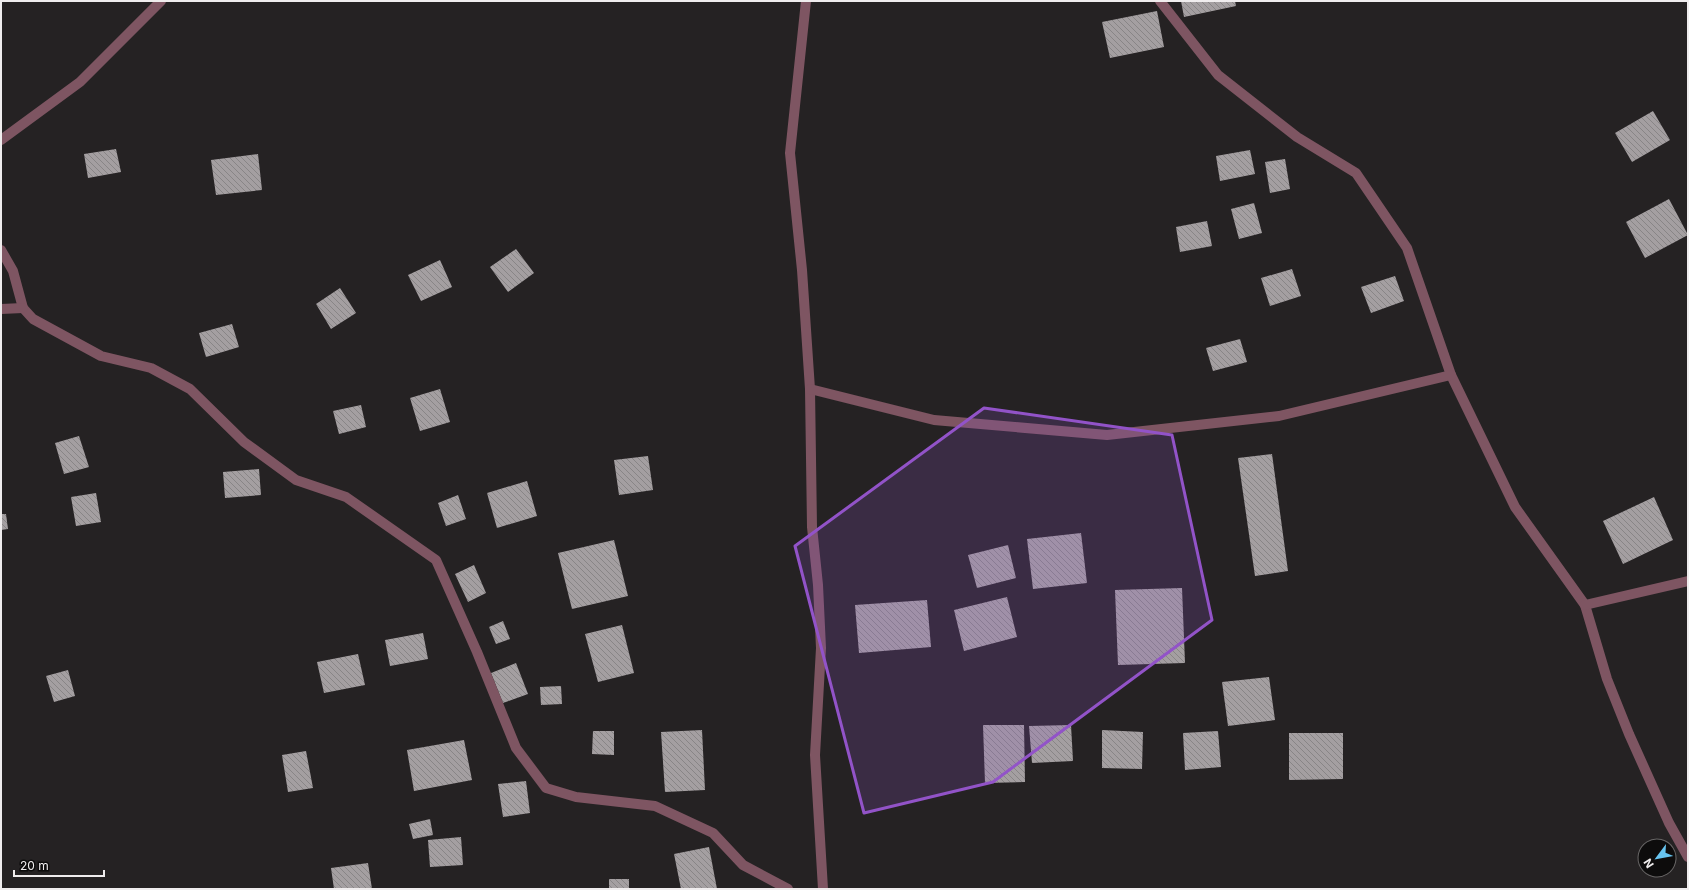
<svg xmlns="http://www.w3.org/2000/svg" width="1689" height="890" font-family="Inter,sans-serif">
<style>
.building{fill:url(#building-back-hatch)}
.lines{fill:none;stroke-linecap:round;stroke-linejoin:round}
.minor{stroke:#7e5562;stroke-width:10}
.marked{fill:#9253c8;fill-opacity:0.2;stroke:#9253c8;stroke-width:3;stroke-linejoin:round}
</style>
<defs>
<pattern id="building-back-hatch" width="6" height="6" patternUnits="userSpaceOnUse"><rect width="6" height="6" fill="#a49fa1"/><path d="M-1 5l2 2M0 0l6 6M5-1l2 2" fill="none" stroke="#888586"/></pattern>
</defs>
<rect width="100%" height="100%" fill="#252223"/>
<g class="building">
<polygon points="1181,1 1235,1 1236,6 1184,17"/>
<polygon points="1157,11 1164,47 1110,58 1102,22"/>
<polygon points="1653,111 1670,140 1632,162 1615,133"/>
<polygon points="116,149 121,172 88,178 84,154"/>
<polygon points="1250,150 1255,174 1220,181 1216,156"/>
<polygon points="258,154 262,190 216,195 211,160"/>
<polygon points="1285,159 1290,189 1270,193 1265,162"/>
<polygon points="1669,199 1688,235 1645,258 1626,222"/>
<polygon points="1254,203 1262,233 1239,239 1231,209"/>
<polygon points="1207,221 1212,246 1180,252 1176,227"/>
<polygon points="516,249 534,273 508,292 490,267"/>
<polygon points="440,260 452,287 421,301 408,275"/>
<polygon points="1292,269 1301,296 1270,306 1261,278"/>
<polygon points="1395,276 1404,301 1371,313 1361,287"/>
<polygon points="340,288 356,313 331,329 316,304"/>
<polygon points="232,324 239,347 206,357 199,333"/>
<polygon points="1240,339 1247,362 1213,371 1206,348"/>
<polygon points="440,389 450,422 420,431 410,398"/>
<polygon points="361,405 366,427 339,434 333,411"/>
<polygon points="79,436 89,467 64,474 55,443"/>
<polygon points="1272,454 1288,571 1255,576 1238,458"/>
<polygon points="648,456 653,490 619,495 614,460"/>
<polygon points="259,469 261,495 225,498 223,472"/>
<polygon points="527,481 537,516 497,528 487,493"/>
<polygon points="96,493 101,522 76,526 71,497"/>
<polygon points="458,495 466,519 446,526 438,503"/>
<polygon points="1654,497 1673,540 1623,564 1603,521"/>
<polygon points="1,514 6,514 8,529 1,530"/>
<polygon points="1081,533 1087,583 1033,589 1027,539"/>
<polygon points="614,540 628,596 572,609 558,553"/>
<polygon points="1008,545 1016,578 977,588 968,555"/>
<polygon points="474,565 486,593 468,602 455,574"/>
<polygon points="1182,588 1185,663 1118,665 1115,590"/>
<polygon points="1007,597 1017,637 964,651 954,610"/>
<polygon points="927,600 931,647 859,653 855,605"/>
<polygon points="503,621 510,639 496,644 489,627"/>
<polygon points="622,625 634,673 598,682 585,634"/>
<polygon points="423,633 428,659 390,666 385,640"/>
<polygon points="358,654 365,685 324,693 317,662"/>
<polygon points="516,663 528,694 503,703 491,673"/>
<polygon points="68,670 75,696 54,702 46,676"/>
<polygon points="1269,677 1275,720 1228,726 1222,682"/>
<polygon points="561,686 562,704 541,705 540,687"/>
<polygon points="983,725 1024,725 1025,782 985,783"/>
<polygon points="1071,725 1073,761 1032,763 1029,726"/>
<polygon points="702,730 705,790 665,792 661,732"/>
<polygon points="1102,730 1143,732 1142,769 1102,768"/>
<polygon points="593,731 614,731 614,755 592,754"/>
<polygon points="1218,731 1221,767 1185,770 1183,733"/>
<polygon points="1289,733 1343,733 1343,779 1289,780"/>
<polygon points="464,740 472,780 414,791 407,750"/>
<polygon points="306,751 313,788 288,792 282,755"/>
<polygon points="526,781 530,813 503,817 498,784"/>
<polygon points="430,819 433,835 413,839 409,824"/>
<polygon points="461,837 463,865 430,867 428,840"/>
<polygon points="709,847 717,889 681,889 674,854"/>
<polygon points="368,863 372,889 334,889 331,868"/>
<rect x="609" y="879" width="20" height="10"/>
</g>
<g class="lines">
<g class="minor">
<polyline points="806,1 790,153 802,270 810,389 812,527 818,585 821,648 815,755 823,889"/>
<polyline points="1160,1 1218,75 1297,137 1356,173 1407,248 1451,375 1515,507 1585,605 1607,679 1629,734 1669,823 1688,857"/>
<polyline points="1,140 80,82 161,1"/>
<polyline points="1,250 13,271 23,308 33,319 101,356 151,368 190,389 244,442 296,480 346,497 436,560 477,652 516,748 546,788 576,797 655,806 713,833 743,865 788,889"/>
<polyline points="1,309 23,308"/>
<polyline points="810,389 934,420 1107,435 1279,416 1451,375"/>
<polyline points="1585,605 1688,581"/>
</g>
</g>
<path class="marked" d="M984,408l188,27 40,185 -219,162 -129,31 -69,-267z"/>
<rect width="1689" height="890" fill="none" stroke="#f0edee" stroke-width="4"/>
<g transform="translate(1657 858) rotate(238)"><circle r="19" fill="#0d0c0c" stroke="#686666"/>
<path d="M0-3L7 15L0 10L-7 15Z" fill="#67c4f0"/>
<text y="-6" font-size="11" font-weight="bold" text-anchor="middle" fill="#f0edee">N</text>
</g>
<path d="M14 870v6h90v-6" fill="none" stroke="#f0edee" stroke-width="2"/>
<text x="20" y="870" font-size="12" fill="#f0edee" stroke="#0d0c0c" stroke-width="3" paint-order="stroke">20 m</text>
</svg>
